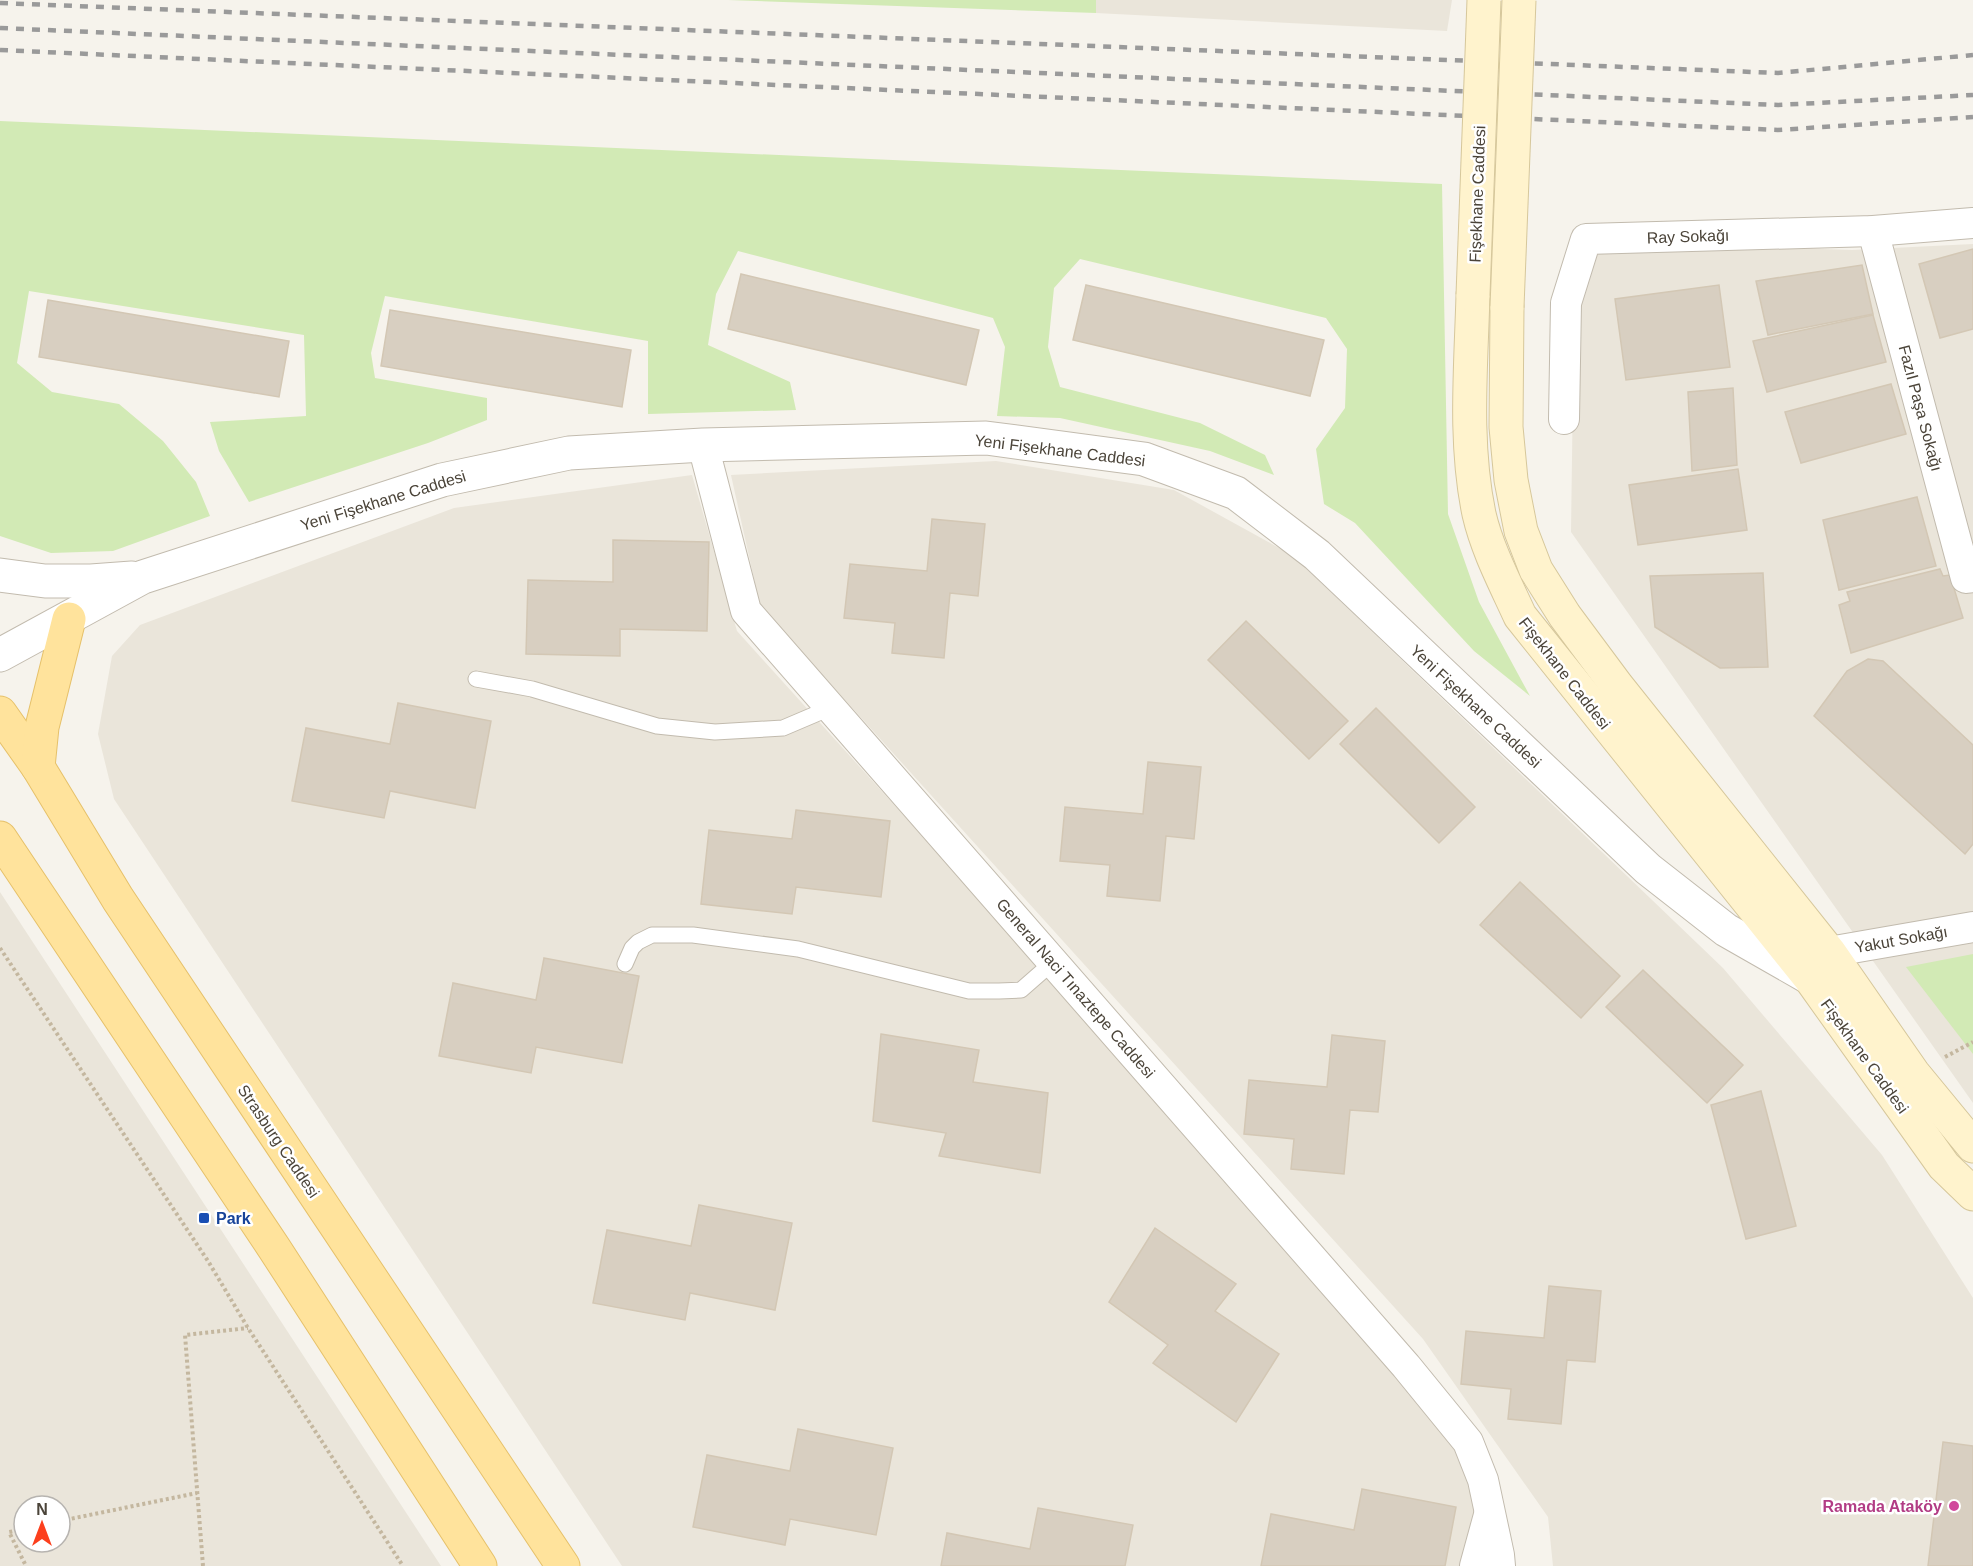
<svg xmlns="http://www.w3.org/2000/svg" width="1973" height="1566" font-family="Helvetica,sans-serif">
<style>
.residential{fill:#eae5da;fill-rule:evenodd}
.green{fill:#d2eab5}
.building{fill:#d8cfc1;stroke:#d3c7b4;stroke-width:1.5}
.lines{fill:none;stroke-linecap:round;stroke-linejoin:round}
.service-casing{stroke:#c2bbae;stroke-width:17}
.minor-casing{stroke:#c2bbae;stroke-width:32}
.tertiary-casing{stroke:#c2bbae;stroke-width:35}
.secondary-casing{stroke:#d6c79b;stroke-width:35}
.primary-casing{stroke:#e6c16a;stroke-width:35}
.path{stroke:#c4b79f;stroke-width:4;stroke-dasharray:3 3;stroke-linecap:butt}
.service{stroke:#fff;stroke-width:15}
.minor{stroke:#fff;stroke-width:30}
.tertiary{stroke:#fff;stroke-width:33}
.secondary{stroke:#fff3cd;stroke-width:33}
.primary{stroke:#ffe39c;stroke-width:33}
.rail{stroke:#9a9a9a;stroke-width:4.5;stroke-dasharray:8 8;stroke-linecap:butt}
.secondary-bridge-casing{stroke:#d6c79b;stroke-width:35;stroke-linecap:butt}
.secondary-bridge{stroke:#fff3cd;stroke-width:33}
.transit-dot{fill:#1a4fb4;stroke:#fff;stroke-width:2}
.hotel-dot{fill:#d1479c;stroke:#fff;stroke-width:2}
.labels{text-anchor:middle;stroke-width:5;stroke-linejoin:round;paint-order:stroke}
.street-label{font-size:16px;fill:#4b4439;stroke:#fff}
.transit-label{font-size:16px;font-weight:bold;fill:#164399;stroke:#fff;text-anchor:start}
.hotel-label{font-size:16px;font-weight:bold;fill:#b23c85;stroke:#fff;text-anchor:end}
</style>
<rect width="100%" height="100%" fill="#f6f3ec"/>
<g class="residential">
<polygon points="1096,0 1452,0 1447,31 1096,13"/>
<polygon points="1575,241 1852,250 1973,244 1973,1103 1571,532"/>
<polygon points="996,461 1174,490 1292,555 1723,968 1882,1155 1973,1298 1973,1566 1553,1566 1548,1517 1423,1339 760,606 731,475"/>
<polygon points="692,475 737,631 1225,1171 1461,1454 1476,1500 1468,1557 1464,1566 622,1566 114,799 98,734 112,656 140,625 454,508"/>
<path d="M0,892l441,674h-441zM24,1506h36v36h-36z"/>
</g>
<g class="green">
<polygon points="728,0 1096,0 1096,13"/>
<polygon points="0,121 1442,184 1448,514 1479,602 1530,696 1474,651 1355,523 1324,504 1316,449 1345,408 1347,349 1326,318 1080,259 1054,288 1048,347 1060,387 1200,423 1265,455 1274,475 1210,451 1060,418 997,416 1005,347 993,318 738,251 716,294 708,345 790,382 796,410 648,414 648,341 385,296 371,353 375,378 487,398 487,420 428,443 249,502 219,451 210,422 306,416 304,335 29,291 17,363 52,392 119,404 163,441 196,482 210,516 113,551 51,553 0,536"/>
<polygon points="1973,954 1973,1054 1906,967"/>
</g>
<g class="building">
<polygon points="1973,249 1973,329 1940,338 1919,264"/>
<polygon points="1862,265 1873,314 1768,335 1756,281"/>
<polygon points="741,274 979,330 966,385 728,329"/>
<polygon points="1086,285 1324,340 1310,396 1073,340"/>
<polygon points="1719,285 1730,367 1626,380 1615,299"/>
<polygon points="48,300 289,341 279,397 39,357"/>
<polygon points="390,310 631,350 622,407 381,366"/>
<polygon points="1873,315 1886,362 1767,392 1753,341"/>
<polygon points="1891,384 1906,434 1801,463 1785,412"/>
<polygon points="1733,388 1737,465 1692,471 1688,392"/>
<polygon points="1738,469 1747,530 1638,545 1629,485"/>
<polygon points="1917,497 1936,566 1839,590 1823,520"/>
<polygon points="932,519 985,524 978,596 950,593 944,658 892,653 895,623 844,618 850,564 927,571"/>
<polygon points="613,540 709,542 707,631 620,629 620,656 526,654 528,580 613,582"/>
<polygon points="1940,569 1943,576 1950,575 1963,618 1851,653 1839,605 1850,601 1847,592"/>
<polygon points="1763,573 1768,667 1720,668 1655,627 1650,576"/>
<polygon points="1246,621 1348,721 1309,759 1208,660"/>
<polygon points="1868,659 1883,661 1973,745 1973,844 1965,854 1814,716 1847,671"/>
<polygon points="398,703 491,721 475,808 390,791 384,818 292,801 306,728 390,744"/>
<polygon points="1376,708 1475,807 1439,843 1340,744"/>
<polygon points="1148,762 1201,767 1194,839 1166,836 1160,901 1107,896 1110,865 1060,861 1065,807 1143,814"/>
<polygon points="796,810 890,821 881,897 796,887 792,914 701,904 709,830 792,839"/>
<polygon points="1520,882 1620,976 1581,1018 1480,925"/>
<polygon points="544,958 639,976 622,1063 536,1047 531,1073 439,1056 453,983 536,1000"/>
<polygon points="1643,970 1743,1065 1707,1103 1606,1007"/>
<polygon points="881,1034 979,1050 973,1082 1048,1093 1040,1173 939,1156 946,1133 873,1121"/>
<polygon points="1332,1035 1385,1041 1378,1112 1350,1110 1344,1174 1291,1169 1294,1139 1244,1134 1249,1080 1327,1087"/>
<polygon points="1761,1091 1796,1226 1746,1239 1711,1105"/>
<polygon points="699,1205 792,1223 775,1310 690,1293 685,1320 593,1303 607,1230 691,1246"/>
<polygon points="1155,1228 1236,1284 1215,1311 1279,1354 1236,1422 1153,1363 1168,1345 1109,1302"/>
<polygon points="1549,1286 1601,1291 1595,1362 1567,1360 1561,1424 1508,1419 1511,1389 1461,1384 1466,1331 1544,1338"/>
<polygon points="798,1429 893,1448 876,1535 790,1519 785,1545 693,1527 707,1455 790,1471"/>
<polygon points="1943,1442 1973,1446 1973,1566 1928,1566"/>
<polygon points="1362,1489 1456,1507 1445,1566 1261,1566 1271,1514 1354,1530"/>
<polygon points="1038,1508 1133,1525 1125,1566 941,1566 947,1533 1030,1549"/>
</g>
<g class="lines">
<g class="service-casing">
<g id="service">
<polyline points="476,679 532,689 657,726 715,732 783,728 830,708"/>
<polyline points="625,964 632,948 638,942 652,935 693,935 798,949 969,991 999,991 1021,990 1053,962"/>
</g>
</g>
<g class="minor-casing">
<g id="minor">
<polyline points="1873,231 1966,578 1973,577"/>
<polyline points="1564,419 1566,303 1586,239 1873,231 1973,223"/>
<polyline points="703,445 746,611 1406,1366 1468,1442 1483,1480 1499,1555 1500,1566"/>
<polyline points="1829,952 1973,927"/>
<polyline points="1475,1566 1489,1515"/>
</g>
</g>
<g class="tertiary-casing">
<g id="tertiary">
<polyline points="0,575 45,581 91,581 132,578"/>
<polyline points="0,655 143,577 442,480 569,453 703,445 986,438 1144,459 1236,493 1317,555 1648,869 1726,930 1810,978"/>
</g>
</g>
<g class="secondary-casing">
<g id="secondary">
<path d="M1473,295c-2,73 -9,147 6,219 8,35 26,69 41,102l290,362 134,188 29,28"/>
<polyline points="1507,307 1506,427 1511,480 1521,531 1536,570 1565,616 1617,686 1829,952 1913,1073 1973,1146"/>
</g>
</g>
<g class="primary-casing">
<g id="primary">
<polyline points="0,713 38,767 118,899 563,1566"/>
<polyline points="38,767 42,727 69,619"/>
<polyline points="0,838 274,1248 480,1566"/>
</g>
</g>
<g class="path">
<polyline points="0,948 208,1261 248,1328 403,1566"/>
<polyline points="1945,1057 1973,1042"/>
<polyline points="60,1521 197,1493"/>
<polyline points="24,1529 9,1532 26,1566"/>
<polyline points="203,1566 185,1335 248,1328"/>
</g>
<use href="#service" class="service"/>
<use href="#minor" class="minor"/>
<use href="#tertiary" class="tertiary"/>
<use href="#secondary" class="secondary"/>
<use href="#primary" class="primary"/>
<g class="rail">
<polyline points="0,3 1778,73 1973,55"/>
<polyline points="0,28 1778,105 1973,95"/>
<polyline points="0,50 1778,130 1973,117"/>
</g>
<g class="secondary-bridge-casing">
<g id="secondary-bridge">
<polyline points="1473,295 1484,0"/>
<polyline points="1507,307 1519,0"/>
</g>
</g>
<use href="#secondary-bridge" class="secondary-bridge"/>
</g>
<rect class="transit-dot" x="198" y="1212" width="12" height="12" rx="3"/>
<circle class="hotel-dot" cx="1954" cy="1506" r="6"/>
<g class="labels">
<g class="street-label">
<text transform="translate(1477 194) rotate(-88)" y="6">Fişekhane Caddesi</text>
<text transform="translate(1688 236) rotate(-2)" y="6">Ray Sokağı</text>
<text transform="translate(1921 408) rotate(75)" y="6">Fazıl Paşa Sokağı</text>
<text transform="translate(1060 450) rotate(7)" y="6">Yeni Fişekhane Caddesi</text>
<text transform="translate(383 500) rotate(-17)" y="6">Yeni Fişekhane Caddesi</text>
<text transform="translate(1565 673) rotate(52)" y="6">Fişekhane Caddesi</text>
<text transform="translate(1476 706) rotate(43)" y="6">Yeni Fişekhane Caddesi</text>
<text transform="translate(1901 939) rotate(-10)" y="6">Yakut Sokağı</text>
<text transform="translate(1076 988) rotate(49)" y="6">General Naci Tınaztepe Caddesi</text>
<text transform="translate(1865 1056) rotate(54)" y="6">Fişekhane Caddesi</text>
<text transform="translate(279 1141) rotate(56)" y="6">Strasburg Caddesi</text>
</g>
<g class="transit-label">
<text x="216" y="1224">Park</text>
</g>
<g class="hotel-label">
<text x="1942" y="1512">Ramada Ataköy</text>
</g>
</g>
<g transform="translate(42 1524)"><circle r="28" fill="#ffffff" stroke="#b7b4b0" stroke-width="1.5"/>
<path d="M0-4.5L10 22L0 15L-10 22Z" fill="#fc3f1d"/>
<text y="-9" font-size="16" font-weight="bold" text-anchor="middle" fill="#4b4439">N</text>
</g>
</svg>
